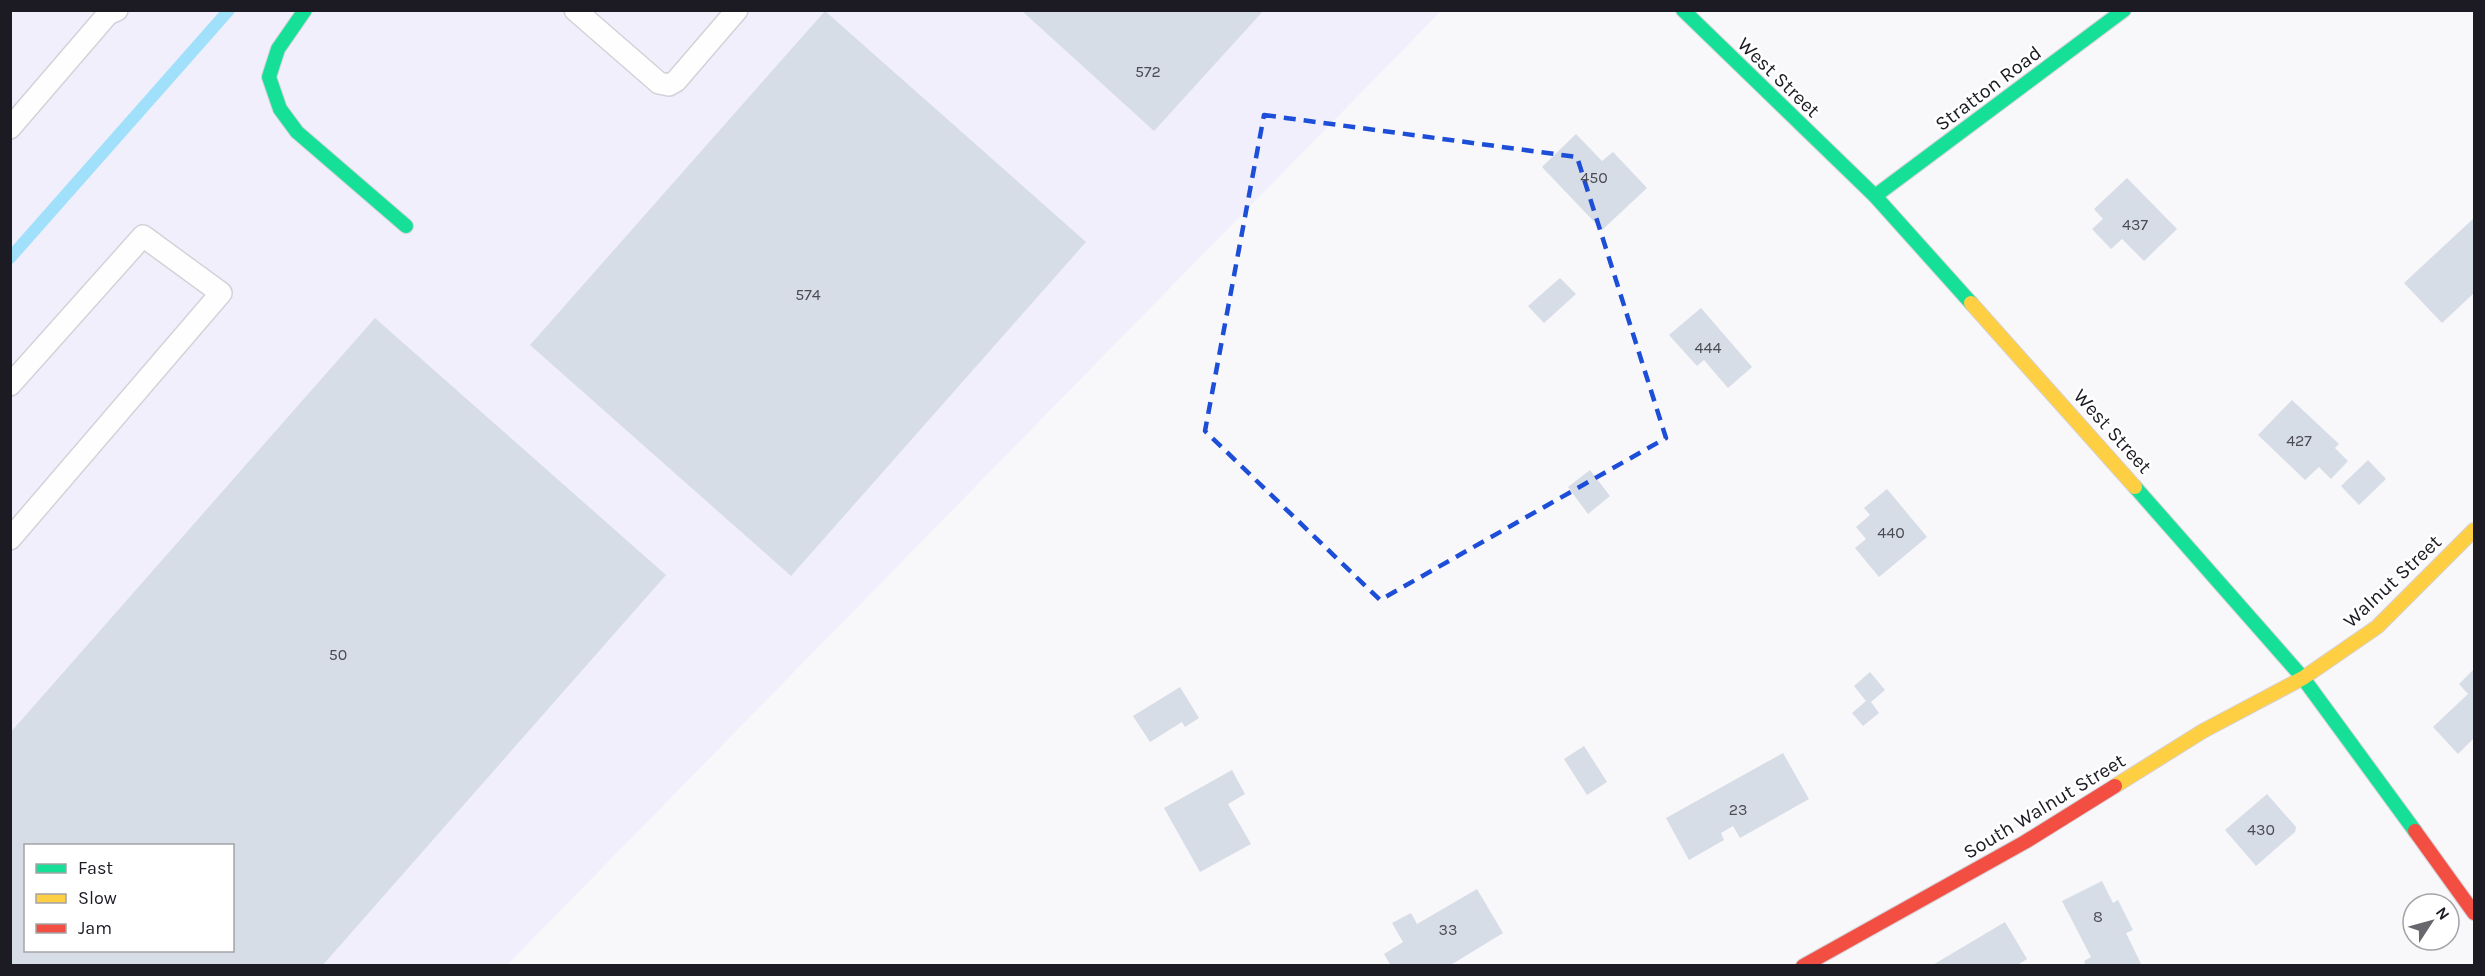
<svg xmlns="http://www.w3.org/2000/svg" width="2485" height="976" font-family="Karla,sans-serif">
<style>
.built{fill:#f1effb;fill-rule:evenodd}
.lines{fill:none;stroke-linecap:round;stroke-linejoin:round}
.stream{stroke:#a1e0fa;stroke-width:12}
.building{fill:#d7dde7;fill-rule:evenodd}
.lane-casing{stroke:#d4d2d8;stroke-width:24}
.fast-casing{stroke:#d4d2d8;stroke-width:16}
.slow-casing{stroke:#d4d2d8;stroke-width:16}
.jam-casing{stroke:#d4d2d8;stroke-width:16}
.lane{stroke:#fefefe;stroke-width:21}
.fast{stroke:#16e098;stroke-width:14}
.slow{stroke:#ffcf43;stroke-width:14}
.jam{stroke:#f24e42;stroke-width:14}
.marked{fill:none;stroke:#1d4ed8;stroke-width:4.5;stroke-dasharray:12 8;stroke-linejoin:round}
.labels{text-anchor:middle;stroke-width:5;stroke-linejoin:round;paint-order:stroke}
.number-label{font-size:16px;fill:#4b4b54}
.street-label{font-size:20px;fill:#1c1a23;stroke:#fff}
</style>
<rect width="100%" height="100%" fill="#f8f7fa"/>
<path class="built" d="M10,11h1431l-935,955 -495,-1zM26,846h206v104h-206z"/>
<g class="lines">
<polyline class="stream" points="10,258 229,10"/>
</g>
<g class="building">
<polygon points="1021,10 1264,10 1154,131"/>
<polygon points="825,11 1086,242 791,576 530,345"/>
<polygon points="1576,134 1602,161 1613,152 1647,188 1602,230 1542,167"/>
<polygon points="2127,178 2177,229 2144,261 2122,239 2111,249 2092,229 2103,219 2094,209"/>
<polygon points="2474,218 2474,293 2442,323 2404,283"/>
<polygon points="1560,278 1576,294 1544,323 1528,306"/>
<polygon points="1701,308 1752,367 1728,388 1704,360 1697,366 1669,335"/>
<path d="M375,318l291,257 -344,391h-312v-233zM26,846h206v104h-206z"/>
<polygon points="2292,400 2339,444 2335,448 2348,461 2331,479 2319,467 2305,480 2258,435"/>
<polygon points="2368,460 2386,479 2359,505 2341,486"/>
<polygon points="1590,470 1610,496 1588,514 1568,487"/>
<polygon points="1887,489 1927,537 1879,577 1855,548 1866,539 1856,527 1870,515 1864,508"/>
<polygon points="2474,669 2474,738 2458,754 2433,727 2468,694 2459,684"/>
<polygon points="1870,672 1885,690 1871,702 1879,713 1863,726 1852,713 1866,701 1854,686"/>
<polygon points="1180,687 1199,718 1185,727 1182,722 1150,742 1133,716"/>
<polygon points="1584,746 1607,782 1587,795 1564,759"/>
<polygon points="1783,753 1809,799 1740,838 1733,826 1721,833 1724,840 1689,860 1666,818"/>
<polygon points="1232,770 1245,794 1228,804 1251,844 1200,872 1164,808"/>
<polygon points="2267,794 2296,827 2295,832 2256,866 2225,830"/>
<polygon points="2102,881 2113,903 2118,900 2133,930 2126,933 2142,966 2086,966 2084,961 2091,957 2062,901"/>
<polygon points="1477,889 1503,933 1449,966 1391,966 1384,954 1403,942 1392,923 1411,913 1417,924"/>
<polygon points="2005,922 2027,959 2016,966 1931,966"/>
</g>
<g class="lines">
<g class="lane-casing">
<g id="lane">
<polyline points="575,10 659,83 669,85 676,81 737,10"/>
<polyline points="10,128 108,14 117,10"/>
<polyline points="10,385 143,236 221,293 10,539"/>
</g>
</g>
<g class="fast-casing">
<g id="fast">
<polyline points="305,10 278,49 269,77 280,109 297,132 406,226"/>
<polyline points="1683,10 1875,196 1971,303"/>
<polyline points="1875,196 2124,10"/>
<polyline points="2135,487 2303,678 2415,831"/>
</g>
</g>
<g class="slow-casing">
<g id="slow">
<polyline points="1971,303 2135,487"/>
<polyline points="2115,786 2203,731 2303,678 2377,627 2474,530"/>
</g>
</g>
<g class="jam-casing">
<g id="jam">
<polyline points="2415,831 2474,913"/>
<polyline points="1803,966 2025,842 2115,786"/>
</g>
</g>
<use href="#lane" class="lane"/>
<use href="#fast" class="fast"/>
<use href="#slow" class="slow"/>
<use href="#jam" class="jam"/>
</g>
<path class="marked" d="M1264,115l313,42 89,281 -286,162 -175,-169z"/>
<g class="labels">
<g class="number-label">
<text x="1148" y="77">572</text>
<text x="1594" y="183">450</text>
<text x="2135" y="230">437</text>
<text x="808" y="300">574</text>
<text x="1708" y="353">444</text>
<text x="2299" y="446">427</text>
<text x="1891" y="538">440</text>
<text x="338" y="660">50</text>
<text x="1738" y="815">23</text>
<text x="2261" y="835">430</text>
<text x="2098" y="922">8</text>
<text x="1448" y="935">33</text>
</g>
<g class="street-label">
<text transform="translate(1779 77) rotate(44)" y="7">West Street</text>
<text transform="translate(1988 88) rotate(-37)" y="7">Stratton Road</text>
<text transform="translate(2113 431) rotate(48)" y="7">West Street</text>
<text transform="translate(2392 581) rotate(-43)" y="7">Walnut Street</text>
<text transform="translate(2044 806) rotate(-31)" y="7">South Walnut Street</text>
</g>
</g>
<rect width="2485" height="976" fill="none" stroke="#1c1a23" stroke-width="24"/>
<rect x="24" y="844" width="210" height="108" fill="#ffffff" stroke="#a4a3a7" stroke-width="1.5"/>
<rect x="36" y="864" width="30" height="9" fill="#16e098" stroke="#a4a3a7" stroke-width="1.5"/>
<text x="78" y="874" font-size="18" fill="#1c1a23">Fast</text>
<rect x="36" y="894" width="30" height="9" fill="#ffcf43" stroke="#a4a3a7" stroke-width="1.5"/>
<text x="78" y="904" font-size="18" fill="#1c1a23">Slow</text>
<rect x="36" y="924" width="30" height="9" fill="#f24e42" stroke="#a4a3a7" stroke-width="1.5"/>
<text x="78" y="934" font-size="18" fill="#1c1a23">Jam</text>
<g transform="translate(2431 922) rotate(54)"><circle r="28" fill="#ffffff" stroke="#a4a3a7" stroke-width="1.5"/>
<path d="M0-4.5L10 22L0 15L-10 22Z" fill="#69676e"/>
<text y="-9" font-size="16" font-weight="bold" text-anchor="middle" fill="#1c1a23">N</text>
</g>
</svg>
